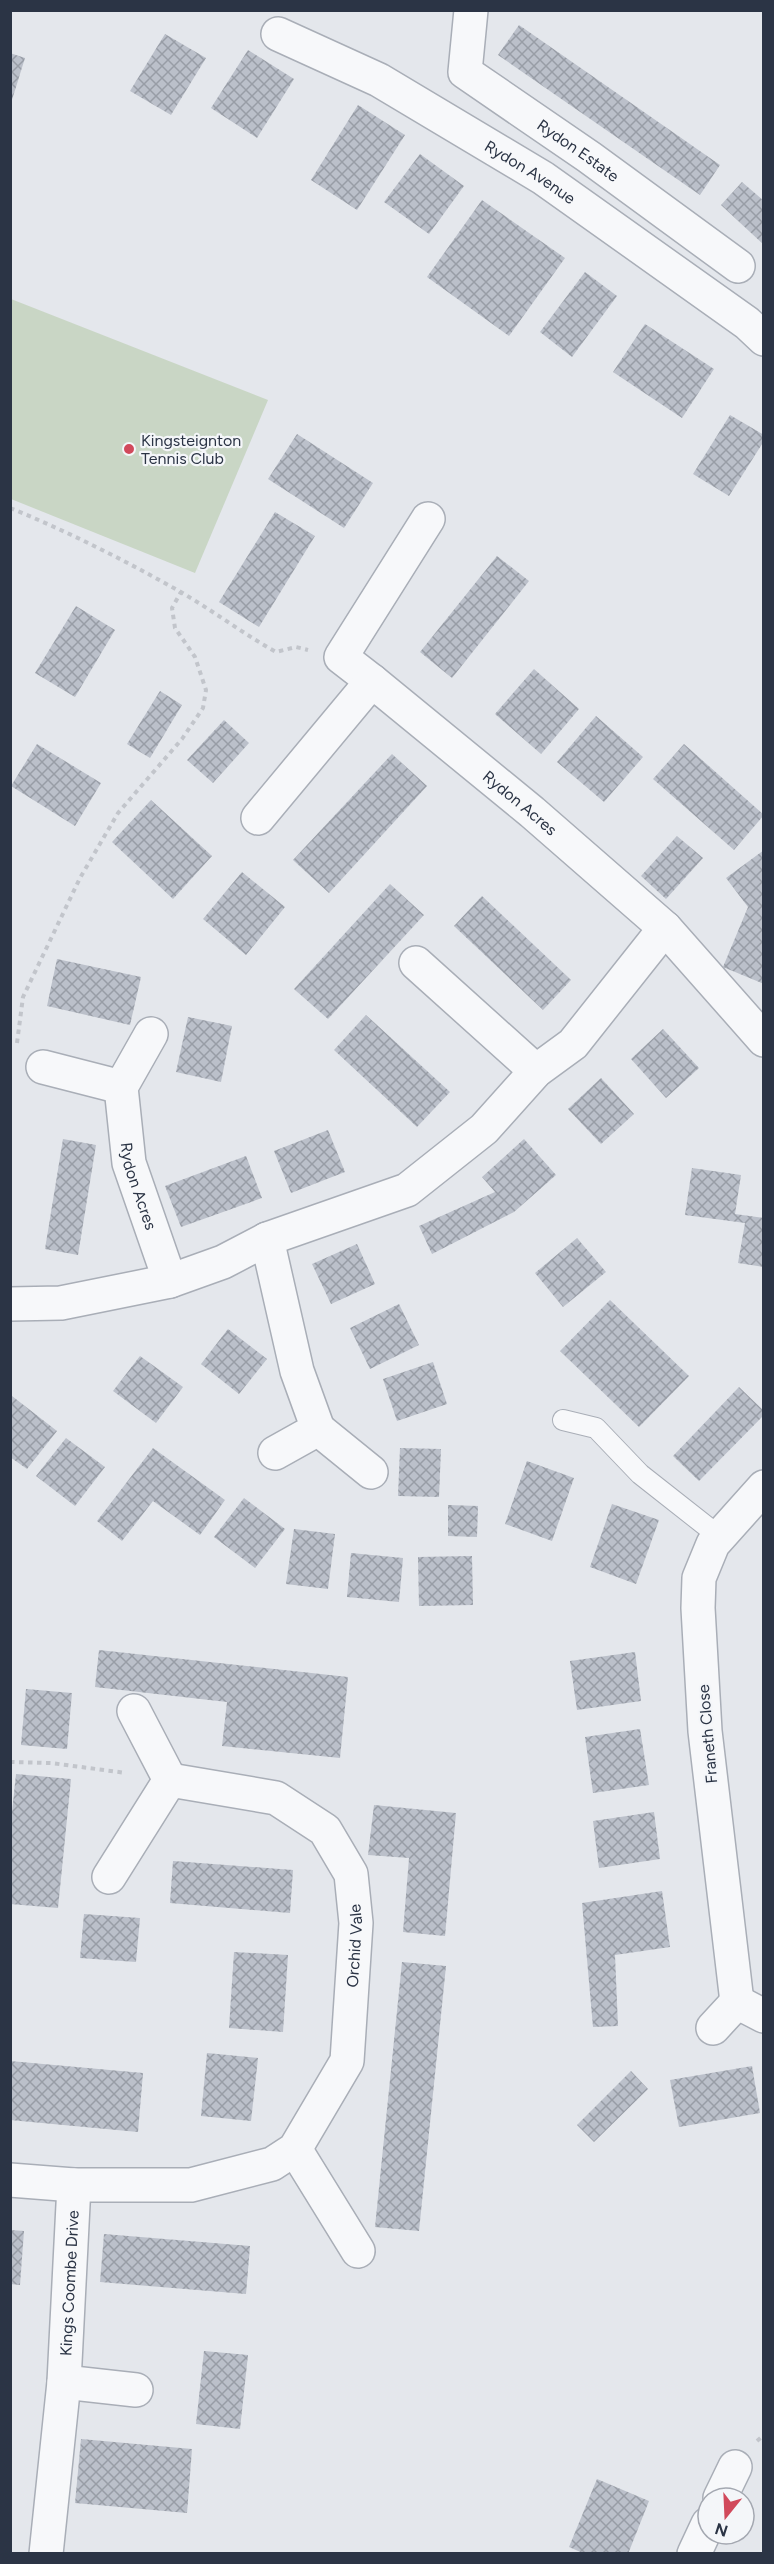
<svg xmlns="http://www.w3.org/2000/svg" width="774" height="2564" font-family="Figtree,sans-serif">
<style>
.green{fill:#c9d6c5}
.building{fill:url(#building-cross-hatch)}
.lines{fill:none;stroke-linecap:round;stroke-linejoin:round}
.service-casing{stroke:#a9aeb7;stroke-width:22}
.minor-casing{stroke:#a9aeb7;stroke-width:36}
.path{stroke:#c2c5cb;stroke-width:4;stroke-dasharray:4.5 4.5;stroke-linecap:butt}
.service{stroke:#f7f8fa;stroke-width:20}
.minor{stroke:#f7f8fa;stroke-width:33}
.poi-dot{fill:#d1495b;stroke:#f4f6f9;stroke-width:2}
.labels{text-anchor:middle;stroke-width:4.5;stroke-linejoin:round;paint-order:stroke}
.street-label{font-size:16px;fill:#2b3445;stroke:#f4f6f9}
.poi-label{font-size:16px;fill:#2b3445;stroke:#f4f6f9;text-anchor:start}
</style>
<defs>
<pattern id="building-cross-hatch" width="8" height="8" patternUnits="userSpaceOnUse" patternTransform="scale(1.5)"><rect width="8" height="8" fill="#bbc0ca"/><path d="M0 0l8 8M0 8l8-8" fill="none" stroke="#989da6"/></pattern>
</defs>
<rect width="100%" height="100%" fill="#e4e7ec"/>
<polygon class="green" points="11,299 268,400 195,573 11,499"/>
<g class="building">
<polygon points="519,25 720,165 700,195 498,55"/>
<polygon points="165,34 206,58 171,115 130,91"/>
<polygon points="248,50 294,79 257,138 211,108"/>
<polygon points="10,53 25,58 11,103 10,103"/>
<polygon points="358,105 405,135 357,210 311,180"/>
<polygon points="420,154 464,186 429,234 384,202"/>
<polygon points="742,182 764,201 764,245 721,205"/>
<polygon points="482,200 565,258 509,336 427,277"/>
<polygon points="585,272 617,296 572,357 540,332"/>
<polygon points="645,324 714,369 682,418 613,372"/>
<polygon points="730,415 764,435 764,441 729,496 693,474"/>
<polygon points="297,434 373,483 344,528 268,479"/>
<polygon points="275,512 315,536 259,627 219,602"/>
<polygon points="497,556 529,581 452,678 420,652"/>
<polygon points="76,606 115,630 75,697 35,673"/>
<polygon points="534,669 579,709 541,754 495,714"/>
<polygon points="160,691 182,705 150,758 127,744"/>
<polygon points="596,716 643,757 604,802 557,762"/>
<polygon points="224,720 249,743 213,783 187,760"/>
<polygon points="37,744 101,783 75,826 11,786"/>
<polygon points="684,744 764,815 734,850 653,779"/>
<polygon points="392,754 427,786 329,893 293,860"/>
<polygon points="151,800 212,856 173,899 112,842"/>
<polygon points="677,836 703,858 666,899 641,876"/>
<polygon points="764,850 764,984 723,967 748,907 726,878"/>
<polygon points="242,872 285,907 246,955 203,919"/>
<polygon points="390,884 424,915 328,1019 294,989"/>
<polygon points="482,896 571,980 543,1010 454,926"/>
<polygon points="57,959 141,977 130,1025 47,1006"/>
<polygon points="366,1015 450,1092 417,1127 334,1050"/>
<polygon points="188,1017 232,1026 221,1082 176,1072"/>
<polygon points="663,1029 699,1068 666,1098 631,1059"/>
<polygon points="601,1078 634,1114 601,1144 568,1109"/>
<polygon points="328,1130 345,1172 291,1193 274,1151"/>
<polygon points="63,1139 96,1145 78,1255 45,1249"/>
<polygon points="524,1139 556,1175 514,1212 432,1254 419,1226 495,1192 482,1177"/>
<polygon points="246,1156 262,1198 181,1227 165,1186"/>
<polygon points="692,1168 741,1175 735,1214 764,1218 764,1267 738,1263 745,1223 685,1215"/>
<polygon points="577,1238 606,1272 563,1307 535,1273"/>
<polygon points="357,1244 375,1284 331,1304 312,1264"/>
<polygon points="610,1300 689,1376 639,1427 560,1351"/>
<polygon points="399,1304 419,1345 370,1369 350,1328"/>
<polygon points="228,1329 267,1359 239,1394 201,1364"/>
<polygon points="140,1356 183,1387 156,1423 113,1391"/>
<polygon points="433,1362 447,1404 397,1421 383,1379"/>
<polygon points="739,1387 764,1411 764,1415 699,1481 673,1456"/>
<polygon points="12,1396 57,1431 27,1469 10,1457"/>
<polygon points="66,1438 105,1467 75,1506 36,1476"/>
<polygon points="153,1448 225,1500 200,1535 153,1501 122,1541 97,1521"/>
<polygon points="400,1448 441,1449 439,1497 398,1496"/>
<polygon points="527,1461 574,1478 552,1541 505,1524"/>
<polygon points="244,1498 285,1529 255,1568 214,1537"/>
<polygon points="612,1504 659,1520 636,1584 590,1567"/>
<polygon points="448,1505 478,1506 477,1537 448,1536"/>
<polygon points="294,1529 335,1534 328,1589 286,1584"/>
<polygon points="351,1553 403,1558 399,1602 347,1597"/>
<polygon points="472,1556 473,1605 419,1606 418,1557"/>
<polygon points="99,1650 348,1677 340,1758 222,1746 227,1702 95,1687"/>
<polygon points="635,1652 641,1701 577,1710 570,1661"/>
<polygon points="26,1689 72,1693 67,1749 21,1745"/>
<polygon points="640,1729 649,1785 593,1793 585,1737"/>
<polygon points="16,1774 71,1779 58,1908 10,1904 10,1831"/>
<polygon points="374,1805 456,1813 445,1936 403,1932 409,1858 368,1855"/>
<polygon points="654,1812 660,1859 599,1868 593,1821"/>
<polygon points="173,1861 293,1870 290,1913 170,1903"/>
<polygon points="662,1891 670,1947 615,1955 618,2026 593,2027 582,1903"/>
<polygon points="84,1914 140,1918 136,1962 80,1958"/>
<polygon points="234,1952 288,1955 283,2032 229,2028"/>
<polygon points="402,1962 446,1966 419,2231 375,2227"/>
<polygon points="207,2053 258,2058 251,2121 201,2116"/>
<polygon points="10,2061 143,2073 138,2132 10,2120"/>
<polygon points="752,2066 760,2113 679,2127 670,2080"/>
<polygon points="631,2071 648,2089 594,2142 577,2125"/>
<polygon points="10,2230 24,2231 20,2285 10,2284"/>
<polygon points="104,2234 250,2246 246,2294 100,2282"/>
<polygon points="204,2351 248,2355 240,2429 196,2424"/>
<polygon points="81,2439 192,2449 187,2513 75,2503"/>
<polygon points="597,2479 649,2501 628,2554 585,2554 569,2547"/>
</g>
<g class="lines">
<g class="service-casing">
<polyline id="service" points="563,1420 596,1428 640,1474 720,1537"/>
</g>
<g class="minor-casing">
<g id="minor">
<path id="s1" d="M471,10l-6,62 124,85 149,109"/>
<path id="s2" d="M278,34l101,46 164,98 204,145 17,16"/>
<polyline points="372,681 341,657 428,519"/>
<path id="s3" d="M258,818l114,-137 160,131 133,116 99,112"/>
<polyline points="416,963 536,1071"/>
<path id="s4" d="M151,1034l-30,53 8,76 41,118"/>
<polyline points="43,1067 121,1087"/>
<polyline points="267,1239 297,1371 318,1429 275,1453"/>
<polyline points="10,1304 61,1303 170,1281 223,1262 267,1239 407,1190 484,1129 536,1071 573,1044 665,928"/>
<polyline points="318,1429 371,1472"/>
<polyline points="134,1711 170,1780"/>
<polyline points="737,2002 705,1731 698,1608 699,1578 713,1544 764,1487"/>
<polyline points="713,2028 737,2002 764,2016"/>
<polyline points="295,2149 358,2251"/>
<path id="s5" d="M10,2180l64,5h117l81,-21 23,-15 52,-88 9,-138 -5,-49 -26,-44 -49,-32 -106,-18 -61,97"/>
<polyline points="64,2382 136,2390"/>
<polyline points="720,2498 735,2467"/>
<path id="s6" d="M46,2554l18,-172 10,-197"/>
<polyline points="694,2554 708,2524"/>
</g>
</g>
<g class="path">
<path d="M10,508c59,24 114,52 169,83 33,19 63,42 97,61l20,-5 12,3"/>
<polyline points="17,1043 23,997 80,878 118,813 182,739 203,708 206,690 195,657 175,628 172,608 181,592"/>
<polyline points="10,1762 51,1763 126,1773"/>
<polyline points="757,2441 764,2435"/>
</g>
<use href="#service" class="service"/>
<use href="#minor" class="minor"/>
</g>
<circle class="poi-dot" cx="129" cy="449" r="6"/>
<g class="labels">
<g class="street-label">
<text dy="6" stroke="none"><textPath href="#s1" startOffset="200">Rydon Estate</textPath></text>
<text dy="6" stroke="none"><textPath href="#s2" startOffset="288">Rydon Avenue</textPath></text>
<text dy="6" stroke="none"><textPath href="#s3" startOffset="370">Rydon Acres</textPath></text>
<text dy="6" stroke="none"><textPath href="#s4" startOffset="162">Rydon Acres</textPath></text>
<text transform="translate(707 1734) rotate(-95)" y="6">Franeth Close</text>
<text dy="6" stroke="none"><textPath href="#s5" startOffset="510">Orchid Vale</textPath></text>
<text dy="6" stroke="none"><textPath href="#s6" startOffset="272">Kings Coombe Drive</textPath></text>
</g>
<g class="poi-label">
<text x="141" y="446">Kingsteignton<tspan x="141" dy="18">Tennis Club</tspan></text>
</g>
</g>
<rect width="774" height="2564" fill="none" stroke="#2b3445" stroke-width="24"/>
<g transform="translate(726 2516) rotate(198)"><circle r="28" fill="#f4f6f9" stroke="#a4a8b1" stroke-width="1.5"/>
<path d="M0-4.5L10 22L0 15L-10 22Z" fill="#d1495b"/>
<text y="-9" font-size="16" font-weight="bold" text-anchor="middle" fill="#2b3445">N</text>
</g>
</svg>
